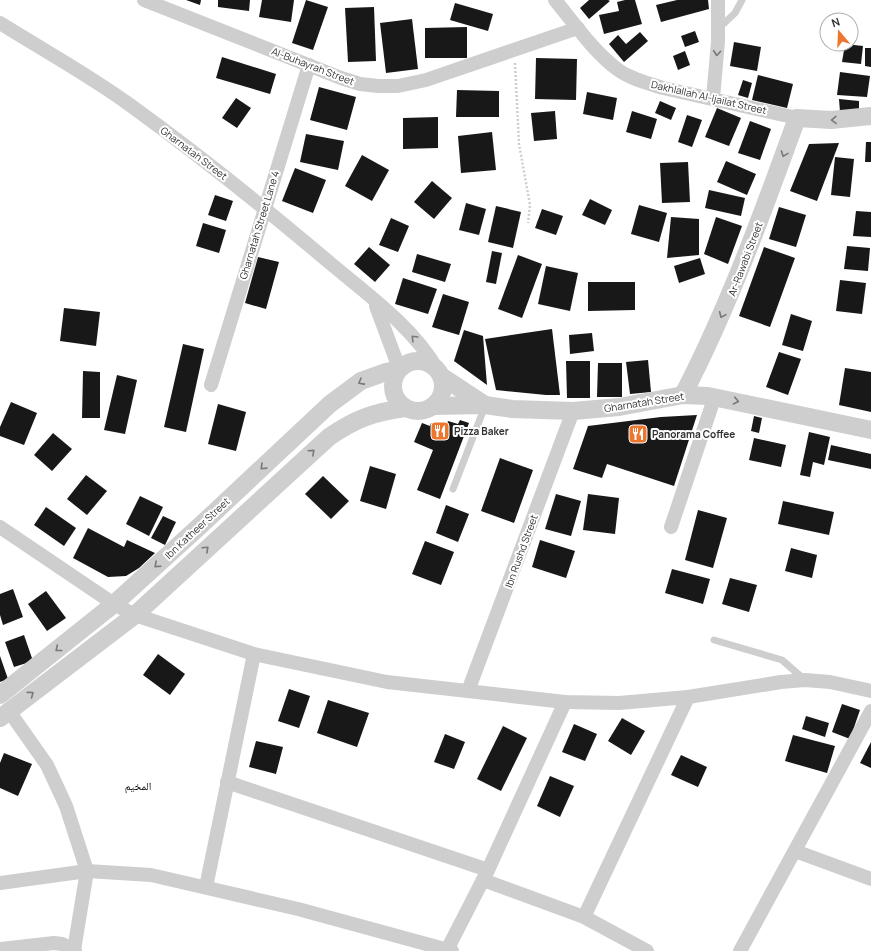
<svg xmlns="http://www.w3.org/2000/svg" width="871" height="951" font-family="Manrope,'Noto Naskh Arabic',sans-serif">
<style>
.building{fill:#181818}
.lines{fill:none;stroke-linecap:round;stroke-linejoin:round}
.path{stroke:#cecece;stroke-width:2.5;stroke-dasharray:2 2;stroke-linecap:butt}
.service{stroke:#cecece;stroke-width:7}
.minor{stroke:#cecece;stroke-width:14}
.tertiary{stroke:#cecece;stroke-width:18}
.oneway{stroke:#787878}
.labels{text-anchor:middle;stroke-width:4;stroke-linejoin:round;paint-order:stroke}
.street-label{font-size:10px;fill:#313131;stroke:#fff}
.poi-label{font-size:10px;font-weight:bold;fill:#313131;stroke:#fff;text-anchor:start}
.neighbourhood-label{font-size:11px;fill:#000;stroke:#fff}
</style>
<rect width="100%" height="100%" fill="#fff"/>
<g class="building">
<polygon points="186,0 201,0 200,5"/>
<polygon points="218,0 250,0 249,11 218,7"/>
<polygon points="262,0 294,0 291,22 259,17"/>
<polygon points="306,0 328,7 313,50 292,43"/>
<polygon points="589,0 608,0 610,1 589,19 580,8"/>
<polygon points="625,0 635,0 642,24 604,34 599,15 619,11 617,2"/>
<polygon points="677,0 708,0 709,9 661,22 656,5"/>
<polygon points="455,3 493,14 488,31 450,20"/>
<polygon points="374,7 376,61 348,62 345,8"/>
<polygon points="412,19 418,69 386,73 380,23"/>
<polygon points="467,27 467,58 425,58 425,28"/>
<polygon points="695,31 699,42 685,47 681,36"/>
<polygon points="640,32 648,41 624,62 609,44 618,35 626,44"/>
<polygon points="734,42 761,47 757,71 730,66"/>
<polygon points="845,44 863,46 861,64 842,62"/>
<polygon points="865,48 871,48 871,67 865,66"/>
<polygon points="685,51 690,65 678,70 673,56"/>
<polygon points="222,57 276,74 270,94 216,78"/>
<polygon points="536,58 577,59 576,100 535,99"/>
<polygon points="840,72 870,76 867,97 837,95"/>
<polygon points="758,75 793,84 787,108 752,100"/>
<polygon points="743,80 752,83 748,98 738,95"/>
<polygon points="319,87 356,97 347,130 310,120"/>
<polygon points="457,90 499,91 499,117 456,117"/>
<polygon points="587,92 617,98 613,120 583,114"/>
<polygon points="236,98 251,108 237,128 222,118"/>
<polygon points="839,99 859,101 859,112 840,112"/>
<polygon points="660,101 676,108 671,120 655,113"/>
<polygon points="717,108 741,118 729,146 705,137"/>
<polygon points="555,111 557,139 534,141 531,113"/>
<polygon points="632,111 657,119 651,139 626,132"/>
<polygon points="687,115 702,120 692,147 678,142"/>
<polygon points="438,117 438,148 403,149 403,118"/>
<polygon points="750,121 771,129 760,160 738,153"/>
<polygon points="492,132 496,170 461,173 458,136"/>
<polygon points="306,134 344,141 338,170 300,162"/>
<polygon points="866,142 871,142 871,162 865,162"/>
<polygon points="839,143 817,201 790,191 809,144"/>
<polygon points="362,155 389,170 372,201 345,186"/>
<polygon points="835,157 854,159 850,197 831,195"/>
<polygon points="726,161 756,174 747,195 717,182"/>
<polygon points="688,162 690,202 662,203 660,163"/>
<polygon points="295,168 326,180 313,213 282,201"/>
<polygon points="432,181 452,198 434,219 414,202"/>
<polygon points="709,190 745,198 741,216 705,208"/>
<polygon points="215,195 233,201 226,221 208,215"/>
<polygon points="590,199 612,210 605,225 582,215"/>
<polygon points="466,203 486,209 479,235 459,230"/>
<polygon points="639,205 667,213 659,242 631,234"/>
<polygon points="496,206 521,212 513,248 488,242"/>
<polygon points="779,207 806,215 796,247 769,239"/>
<polygon points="542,209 563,216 556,235 535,228"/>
<polygon points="856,211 871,212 871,237 853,236"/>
<polygon points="671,217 699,219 699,255 667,258"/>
<polygon points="716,217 742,226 728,264 704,254"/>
<polygon points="391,218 409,226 398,252 379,245"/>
<polygon points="203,223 226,230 219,253 196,246"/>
<polygon points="847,246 870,248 868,271 844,269"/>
<polygon points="369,247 390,265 375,282 354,264"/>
<polygon points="764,247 795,258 770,327 739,316"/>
<polygon points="492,251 502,253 496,284 486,282"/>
<polygon points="417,254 451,264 445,282 412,272"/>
<polygon points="518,255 542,264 522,318 498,309"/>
<polygon points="258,257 279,262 266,309 245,303"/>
<polygon points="700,258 705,274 679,283 674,266"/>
<polygon points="546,266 578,273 570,311 538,304"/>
<polygon points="403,278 437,289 428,314 395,304"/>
<polygon points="840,280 866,283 862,314 836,311"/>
<polygon points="588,282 635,282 635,310 588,311"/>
<polygon points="443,294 469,302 459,335 432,327"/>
<polygon points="64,308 100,312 96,346 60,341"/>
<polygon points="791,314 812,321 803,351 782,345"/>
<polygon points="552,329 560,395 546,395 496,390 485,339"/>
<polygon points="464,330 483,336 487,385 454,361"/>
<polygon points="592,333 594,351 570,354 569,335"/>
<polygon points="183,344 204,349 186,432 164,427"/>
<polygon points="779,352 801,359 788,395 766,387"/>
<polygon points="648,360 651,392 630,394 626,362"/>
<polygon points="566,361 590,361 590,398 567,398"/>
<polygon points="598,363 622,363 622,397 597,397"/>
<polygon points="845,368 871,372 871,412 839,405"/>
<polygon points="83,371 100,372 100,418 82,418"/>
<polygon points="117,375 137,380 125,434 104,430"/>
<polygon points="11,402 37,413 24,445 0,436 0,427"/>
<polygon points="218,404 246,412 236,451 208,444"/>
<polygon points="697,415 674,486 607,464 602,478 573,469 588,426 661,417"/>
<polygon points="754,416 762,418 759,433 751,431"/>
<polygon points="460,420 469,423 440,499 417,490 433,450 414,442 422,423 430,426 431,423 437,425 438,422 446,425 448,421 458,424"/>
<polygon points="809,432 830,437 824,465 813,462 810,477 800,475"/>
<polygon points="53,433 72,449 52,471 34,455"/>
<polygon points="754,438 786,445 781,467 749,460"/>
<polygon points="831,445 871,454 871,469 828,460"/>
<polygon points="500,458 533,470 514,523 481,511"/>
<polygon points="370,466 396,474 386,509 360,501"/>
<polygon points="86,475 107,491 87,515 67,499"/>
<polygon points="323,476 349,501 331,519 305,494"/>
<polygon points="556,494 581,501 571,536 545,529"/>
<polygon points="588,494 619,498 615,534 583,530"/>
<polygon points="140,496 163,507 149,536 126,524"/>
<polygon points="783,501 834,512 829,535 778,524"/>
<polygon points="446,505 469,514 458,542 436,533"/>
<polygon points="46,507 76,528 64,546 34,525"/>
<polygon points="698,510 727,518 713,568 685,560"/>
<polygon points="163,516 176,522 165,545 151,538"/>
<polygon points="88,528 124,547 127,540 155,553 139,568 126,576 108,577 73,558"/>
<polygon points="540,540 575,551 566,578 532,567"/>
<polygon points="425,541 454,552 441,585 412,574"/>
<polygon points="791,548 817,555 812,578 785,571"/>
<polygon points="672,569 710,579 703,604 665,593"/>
<polygon points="730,578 757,585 749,612 722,604"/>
<polygon points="13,589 23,617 3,625 0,615 0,594"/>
<polygon points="46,591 66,618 47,631 28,604"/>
<polygon points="24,635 33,661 14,667 5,642"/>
<polygon points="158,654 185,674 170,695 143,675"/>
<polygon points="0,656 8,679 0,682"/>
<polygon points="289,689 310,696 299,728 278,721"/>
<polygon points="328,700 369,713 357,747 317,733"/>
<polygon points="842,704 860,710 850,739 832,732"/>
<polygon points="806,716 829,723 825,737 802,729"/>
<polygon points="622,718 645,731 631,755 608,741"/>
<polygon points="574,724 597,734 585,761 562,752"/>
<polygon points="503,726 527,738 501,791 477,779"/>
<polygon points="445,734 465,742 454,769 434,762"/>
<polygon points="793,735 835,746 827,773 785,761"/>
<polygon points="256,741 283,747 276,774 249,767"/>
<polygon points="871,742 871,768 860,763"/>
<polygon points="4,753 32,764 18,796 0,788 0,763"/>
<polygon points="681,755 707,767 698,787 671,775"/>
<polygon points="550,776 574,786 560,817 537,806"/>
</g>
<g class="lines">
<polyline class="path" points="515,63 519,144 530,205 528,223"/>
<g class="service">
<polyline points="718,29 735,13 742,0"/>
<polyline points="453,489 485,406"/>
<polyline points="714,640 782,660 805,680"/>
</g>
<g class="minor">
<polyline points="144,0 341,78 360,84 378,86 398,86 426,80 578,28"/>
<path d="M555,0c19,23 38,51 62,69 13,10 31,14 46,19l134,30"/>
<path d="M0,23c43,27 89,52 130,82 69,50 135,103 200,158 37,31 83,64 107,106"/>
<polyline points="713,98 718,42 718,0"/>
<polyline points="376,306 399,368"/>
<polyline points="211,385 309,65"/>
<polyline points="0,527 114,604 135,615 254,654 387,682 565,702 619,703 688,697 781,682 805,680 830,682 871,691"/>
<polyline points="671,527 715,396"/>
<polyline points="468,691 573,411"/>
<polyline points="9,711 47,765 66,806 87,871 74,950"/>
<polyline points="227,782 488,870"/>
<polyline points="795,851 871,879"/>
<polyline points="483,880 584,917 647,951"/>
<polyline points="0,883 87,871 151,875 298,909 452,951"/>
<polyline points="206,887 254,654"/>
<polyline points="584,917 688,697"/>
<polyline points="448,948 488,870 565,702"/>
<polyline points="0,949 54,943 62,944 75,951"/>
<polyline points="740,951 871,711"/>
</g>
<g class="tertiary">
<circle cx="418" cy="386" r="25"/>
<polyline points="441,376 485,405"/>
<path d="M683,395c46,-89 80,-183 114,-277l34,2 40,-4"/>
<polyline points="433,406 485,405 512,409 573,411 619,407 683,395 708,396 871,430"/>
<polyline points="0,695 114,604 202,524 330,404 361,381 386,372 398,370"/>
<path d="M0,718l135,-103 194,-178c26,-18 45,-25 76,-29"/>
</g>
</g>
<defs><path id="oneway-chevron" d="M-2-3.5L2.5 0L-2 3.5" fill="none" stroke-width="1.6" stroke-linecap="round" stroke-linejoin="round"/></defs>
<g class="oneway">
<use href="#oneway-chevron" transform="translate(717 53) rotate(95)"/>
<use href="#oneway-chevron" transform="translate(834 120) rotate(178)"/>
<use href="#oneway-chevron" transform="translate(784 154) rotate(110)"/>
<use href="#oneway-chevron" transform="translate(722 315) rotate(114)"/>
<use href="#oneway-chevron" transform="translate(414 338) rotate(-135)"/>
<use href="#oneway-chevron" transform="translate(361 382) rotate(151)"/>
<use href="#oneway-chevron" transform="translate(736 401) rotate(12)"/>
<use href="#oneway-chevron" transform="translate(312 452) rotate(-42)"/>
<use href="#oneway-chevron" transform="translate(263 467) rotate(136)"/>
<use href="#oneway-chevron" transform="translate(206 549) rotate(-43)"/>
<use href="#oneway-chevron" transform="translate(157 565) rotate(138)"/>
<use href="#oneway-chevron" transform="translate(58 649) rotate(141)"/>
<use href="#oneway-chevron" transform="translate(31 694) rotate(-37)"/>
</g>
<defs>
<g id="restaurant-square" transform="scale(1)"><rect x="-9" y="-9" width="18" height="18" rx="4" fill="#ed762f" stroke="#fff"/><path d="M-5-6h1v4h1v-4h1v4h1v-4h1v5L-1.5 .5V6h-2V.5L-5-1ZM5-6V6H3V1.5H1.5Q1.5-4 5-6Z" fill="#fff"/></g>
</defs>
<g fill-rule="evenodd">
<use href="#restaurant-square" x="440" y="431"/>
<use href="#restaurant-square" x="638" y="434"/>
</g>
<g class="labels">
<g class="street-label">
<text transform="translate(313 66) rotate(21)" y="4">Al-Buhayrah Street</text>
<text transform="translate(709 97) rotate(13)" y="4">Dakhlallah Al-Ijailat Street</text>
<text transform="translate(194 153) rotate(37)" y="4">Gharnatah Street</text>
<text transform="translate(259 225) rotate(-73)" y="4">Gharnatah Street Lane 4</text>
<text transform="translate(745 259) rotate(-69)" y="4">Ar-Rawabi Street</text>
<text transform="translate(644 402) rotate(-9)" y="4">Gharnatah Street</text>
<text transform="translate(197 528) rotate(-43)" y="4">Ibn Katheer Street</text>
<text transform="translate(521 551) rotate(-70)" y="4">Ibn Rushd Street</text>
</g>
<g class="poi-label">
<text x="454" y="435">Pizza Baker</text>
<text x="652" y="438">Panorama Coffee</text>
</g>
<g class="neighbourhood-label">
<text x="138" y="790">المخيم</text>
</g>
</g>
<g transform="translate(839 32) rotate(341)"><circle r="19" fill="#ffffff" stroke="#adadad"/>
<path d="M0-3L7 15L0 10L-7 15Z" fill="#ed762f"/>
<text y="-6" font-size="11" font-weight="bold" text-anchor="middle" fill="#313131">N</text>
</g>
</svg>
